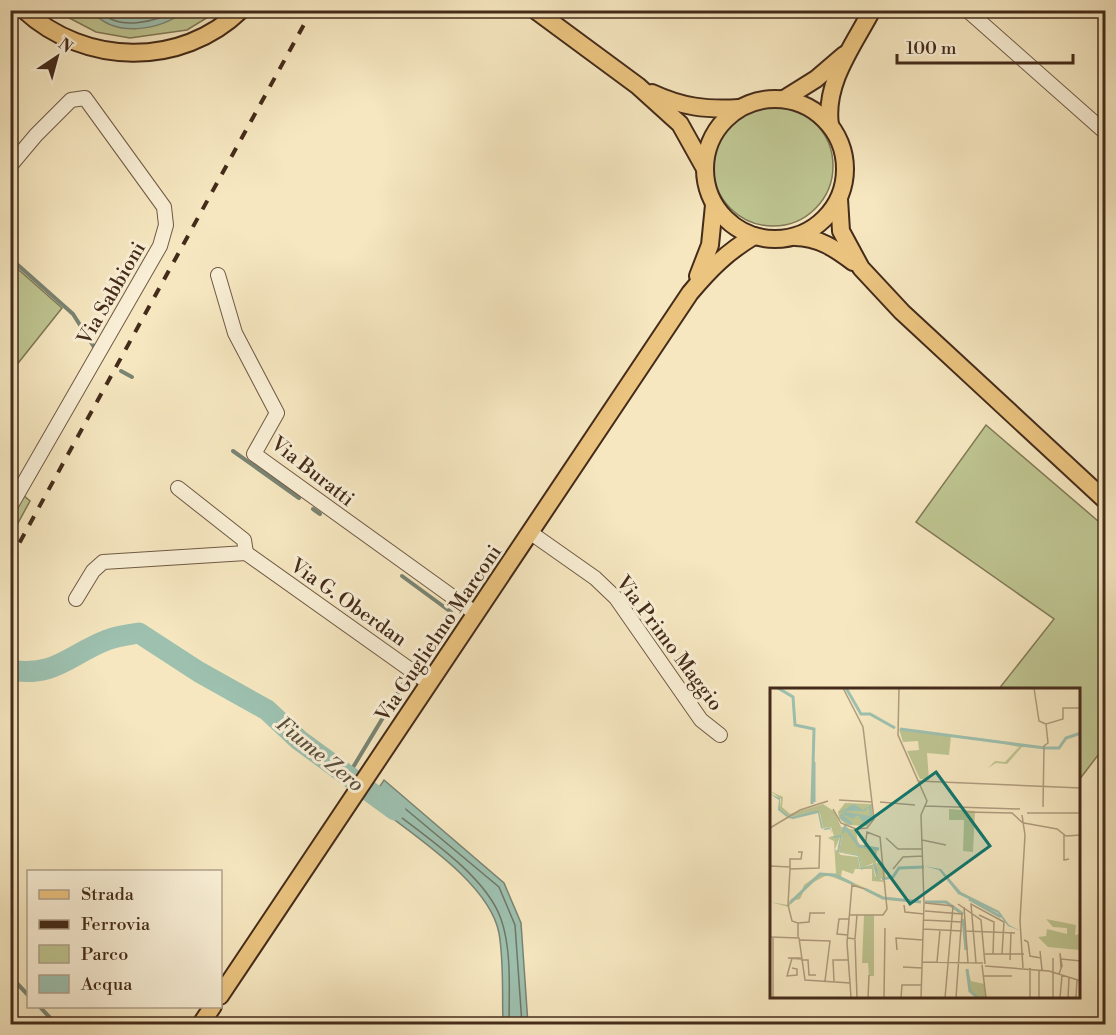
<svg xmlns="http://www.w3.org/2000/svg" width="1116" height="1035" font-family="'Libre Bodoni',serif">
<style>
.green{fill:#bec591;stroke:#817856;stroke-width:1.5}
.water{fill:#9dc0af;stroke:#798473;stroke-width:1.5}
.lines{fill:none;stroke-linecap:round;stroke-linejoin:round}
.shore{stroke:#707664;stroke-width:1.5}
.stream{stroke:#798473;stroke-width:4}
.river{stroke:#9dc0af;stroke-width:21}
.minor-casing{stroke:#705a44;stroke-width:16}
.major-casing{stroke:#442b1a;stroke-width:20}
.minor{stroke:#f9efd6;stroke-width:14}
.major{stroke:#ebc480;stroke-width:16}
.rail{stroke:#442b1a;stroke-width:4;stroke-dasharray:10 10;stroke-linecap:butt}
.labels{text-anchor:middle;stroke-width:6;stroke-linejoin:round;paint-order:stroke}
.street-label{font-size:20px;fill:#442b1a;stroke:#f9efd6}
.water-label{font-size:21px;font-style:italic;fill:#5a503f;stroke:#f9efd6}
.inset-river{fill:none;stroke:#9dc0af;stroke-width:3}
.inset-road{fill:none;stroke:#af9c7e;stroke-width:1.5}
.view{fill:#0f766e;fill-opacity:0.15;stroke:#0f766e;stroke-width:3}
.inset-edge{fill:none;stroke:#442b1a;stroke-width:3}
</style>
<rect width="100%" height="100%" fill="#f6e7c0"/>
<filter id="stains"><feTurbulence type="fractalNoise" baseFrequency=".00333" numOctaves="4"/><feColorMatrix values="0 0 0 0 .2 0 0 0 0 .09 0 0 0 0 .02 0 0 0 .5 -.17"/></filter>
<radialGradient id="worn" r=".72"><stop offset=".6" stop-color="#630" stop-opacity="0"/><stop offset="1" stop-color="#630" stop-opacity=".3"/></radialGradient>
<g class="green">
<polygon points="56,11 218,11 187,30 130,38 96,32"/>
<circle cx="773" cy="166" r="60"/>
<polygon points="11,263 62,308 11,372"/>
<polygon points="986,425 1105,527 1105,746 1079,780 1078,690 998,690 1054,619 916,522"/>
<polygon points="11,485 30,501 11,536"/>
</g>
<g class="water">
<path d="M92,11h93c-25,19 -70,28 -93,0z"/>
<path d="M384,780l120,103 17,40 7,101h-25c-1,-29 1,-62 -4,-91 -10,-52 -90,-100 -129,-132z"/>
</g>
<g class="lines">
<g class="shore">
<path d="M100,10c17,22 56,12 76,0"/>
<path d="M509,1024c0,-32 3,-74 -8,-105 -16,-46 -84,-88 -121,-118l4,-10 115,96 16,38 7,99"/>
</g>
<g class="stream">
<polyline points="10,258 73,314 94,347"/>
<polyline points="121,371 132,377"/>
<polyline points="233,451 299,498"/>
<polyline points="313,509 320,514"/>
<polyline points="402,576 451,612 417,664"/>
<polyline points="349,774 408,676"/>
<polyline points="10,976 28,995"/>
<polyline points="39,1006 56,1024"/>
</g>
<path class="river" d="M10,670c45,8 60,-16 97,-30 9,-4 21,-5 32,-7l60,39 68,38 32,30 96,70"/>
<g class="minor-casing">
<g id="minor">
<polyline points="967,10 1106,133"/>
<polyline points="10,166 36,135 71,100 85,98 164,207 166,225 160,246 10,507"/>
<polyline points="218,275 235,333 277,413 254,454 475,613"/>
<polyline points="178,488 244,540 246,553"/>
<polyline points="531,533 595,578 616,598 701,720 720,735"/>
<polyline points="76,599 93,571 103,562 246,553 429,683"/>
</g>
</g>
<g class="major-casing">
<g id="major">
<path d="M24,10c61,56 157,58 217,0"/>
<polyline points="535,10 638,86 680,124 704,167"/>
<path d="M652,93c30,14 54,17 87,15"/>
<circle cx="775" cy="169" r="70"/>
<polyline points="784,99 816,79 844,55"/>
<path d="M830,125c-6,-42 23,-79 42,-115"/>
<polyline points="839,199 841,231 861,268 902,312 1106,501"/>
<path d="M795,237c23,0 41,12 58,25"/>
<polyline points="698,276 710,245 714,205"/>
<path d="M220,996l470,-703c20,-24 37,-41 64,-57"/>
<polyline points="201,1024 213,1006"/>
</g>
</g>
<use href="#minor" class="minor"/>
<use href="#major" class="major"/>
<polyline class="rail" points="10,560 312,10"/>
</g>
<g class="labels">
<g class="street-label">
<text transform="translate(111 293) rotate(-60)" y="7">Via Sabbioni</text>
<text transform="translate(313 471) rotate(38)" y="7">Via Buratti</text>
<text transform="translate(349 602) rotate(35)" y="7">Via G. Oberdan</text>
<text transform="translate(438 633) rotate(-56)" y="7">Via Guglielmo Marconi</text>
<text transform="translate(670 643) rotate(53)" y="7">Via Primo Maggio</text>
</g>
<g class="water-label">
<text transform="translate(320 754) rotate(39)" y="7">Fiume Zero</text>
</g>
</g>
<g transform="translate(770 688)">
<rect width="310" height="310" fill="#f6e7c0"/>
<path d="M129,41l52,7 -2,19 -22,-2 2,27 -9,-1 -13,-28 12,-1 -1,-9 -15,1zM201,49l73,10v1l-22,-1 -15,17 -11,-1 -8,5 7,-7 10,1 14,-15zM0,103l13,6 -1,10 8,7 33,-10 12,8 6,15 15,3 2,15 19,4 -1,14 8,1 2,14h-9l-4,-15 -11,5 -3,-13 -20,-3 3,-16h-8l-3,-9 -8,1 -3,-15 -7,-2 -22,6 -11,-8 1,-10zM75,115l27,1 1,14 -6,8 -20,-1 -8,-7 -1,-6zM179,121l26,2 -2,41 -10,-1 1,-31h-15zM62,148l8,1 -5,12 6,6 17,2 2,11 13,-3 2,11 10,6 -13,-1v-12h-17l-2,5 -11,-4 -1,7 46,21 -60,-23 -21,11 -6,13 -8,2 -3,6 -19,-5 18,3 3,-6 9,-4 4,-10 15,-11h17l-2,-33 -6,-3zM94,227h10v61h-5l-1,-13h-6zM276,231l30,6 -1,10 5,-1v16l-32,-3 -10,-10 8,-1 1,-7 20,5v-6l-14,-1zM197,281l4,12 13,3 3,14h-11l-5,-5z" fill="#bec591"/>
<path d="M0,106l10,4v11l11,8 22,-6h6l4,18 7,-2 3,9 9,-1 -3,17 20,3 3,13 12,-4 4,6 -1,8 9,1h-9l-4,-14 -12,5 -3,-14 -21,-4 3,-15 -6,1 -4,-9 -5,1 -4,-2 -3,-15 -25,6 -5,-1 -10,-8 1,-10zM84,116l9,6 8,-5 1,11 -7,10 -7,-11 -5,4 -11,-5 11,9 -2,2 -10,-5 -1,-5 5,-3 25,4 -1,-9 -4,4h-18l-9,2zM154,178l17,3 20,23 38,19 10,14 12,6 -13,-5 -10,-13 -40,-19 -19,-24z" fill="#9dc0af"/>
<path class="inset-river" d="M8,0l15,9 2,28 19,4 -2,75M76,0l15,26h9l25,14M130,41l145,19h14l7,-10 15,-5M44,74v40M73,145l2,-6 14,19 20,3M112,191l11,-2 6,-9 25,-1M95,201l18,9 38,4M199,211l32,18M155,214h21l17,12M20,215l30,-29 15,1 18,9M193,231l3,31M197,281l3,22 8,7"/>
<path class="inset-road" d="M129,0l-1,47 29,66 -6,14 3,88 -3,95M264,0l5,33 7,3M148,93l163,7M69,112l33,2M110,114l35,3M155,118l95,3M273,119l1,-61 4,-3 -2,-19 17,-5v-11h18M63,121l8,14 15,6 11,-1 7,-9 -11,-92 -20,-39M196,124l46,1 12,11M257,125h54M252,127l3,20 -5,86 3,47M254,135l33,6 9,7 15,-1M0,140l30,-18 28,-9M294,147v25l5,-1M116,150l12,11h24M152,152l24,5M0,178l20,1M20,181v-10h11l1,-7h-4M123,181l10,-12 19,-1M155,215l28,3 -8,92M188,216l23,16 4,44M134,217l1,7 19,2M194,219l4,56M155,223l37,3 -6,84M80,227h33l4,-6 -7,-72 -13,-5 -2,15M209,227l15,7 -1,32M154,232l38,2M28,235l11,-1 1,-9h15M153,241l39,2M195,243l50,2M78,247l-11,-1 2,-15h10M0,249l29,1 6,42 45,3 1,15M28,249v-14l-6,-2 -4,-16 2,-36 29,-1 1,-32h-5M78,250l7,1 2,-24M30,252l30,1 -5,40M85,252l2,58M254,252l4,2 2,14 11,2M127,262l-1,-12 27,2M270,263l2,19M215,266h39M22,270l-5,18 10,-1v-6l-5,-1M31,271l-13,-1h13M291,271l20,2M31,272h7l1,15h7M240,272l1,-28M152,274l61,1M167,274l3,-32M206,275l-5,-59 33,18 -2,32M212,277l4,33M215,278l64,5 32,10M133,279l19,1M260,280v30M289,286l3,-8 -2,-13 1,15M214,288h28M64,293l-1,-21h15M80,295l-3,-40 5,-58 13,4M3,310v-61M98,310l1,-23M114,310l1,-70M131,310l1,-13h20M269,310v-28M283,310v-40M290,310l2,-23M298,310l1,-20M306,310l1,-18"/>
<path class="view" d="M166,84l54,74 -80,58 -54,-74z"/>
<rect width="310" height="310" class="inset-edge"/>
</g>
<rect width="1116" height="1035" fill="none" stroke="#f6e7c0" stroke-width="36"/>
<rect x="12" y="12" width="1092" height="1011" fill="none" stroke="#442b1a" stroke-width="3"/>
<rect x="18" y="18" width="1080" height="999" fill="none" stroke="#442b1a" stroke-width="1.5"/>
<rect x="27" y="870" width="195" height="138" fill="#f9efd6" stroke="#b1a18b" stroke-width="1.5"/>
<rect x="39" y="890" width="30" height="9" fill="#ebc480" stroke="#b1a18b" stroke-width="1.5"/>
<text x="81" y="900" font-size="18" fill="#442b1a">Strada</text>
<rect x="39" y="920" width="30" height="9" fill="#442b1a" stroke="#b1a18b" stroke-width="1.5"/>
<text x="81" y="930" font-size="18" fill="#442b1a">Ferrovia</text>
<rect x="39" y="945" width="30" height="18" fill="#bec591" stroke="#b1a18b" stroke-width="1.5"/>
<text x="81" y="960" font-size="18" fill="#442b1a">Parco</text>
<rect x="39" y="975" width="30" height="18" fill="#9dc0af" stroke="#b1a18b" stroke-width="1.5"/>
<text x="81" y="990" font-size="18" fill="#442b1a">Acqua</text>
<g transform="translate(57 57) rotate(36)" stroke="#f9efd6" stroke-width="4.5" paint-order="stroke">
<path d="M0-4.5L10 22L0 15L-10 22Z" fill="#442b1a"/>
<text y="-9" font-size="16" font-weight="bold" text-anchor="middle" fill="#442b1a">N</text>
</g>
<path d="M897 54v9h176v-9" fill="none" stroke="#442b1a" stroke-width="3"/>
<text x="906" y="54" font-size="18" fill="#442b1a" stroke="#f9efd6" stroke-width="4.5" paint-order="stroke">100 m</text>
<rect width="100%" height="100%" filter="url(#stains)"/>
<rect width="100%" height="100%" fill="url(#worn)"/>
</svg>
